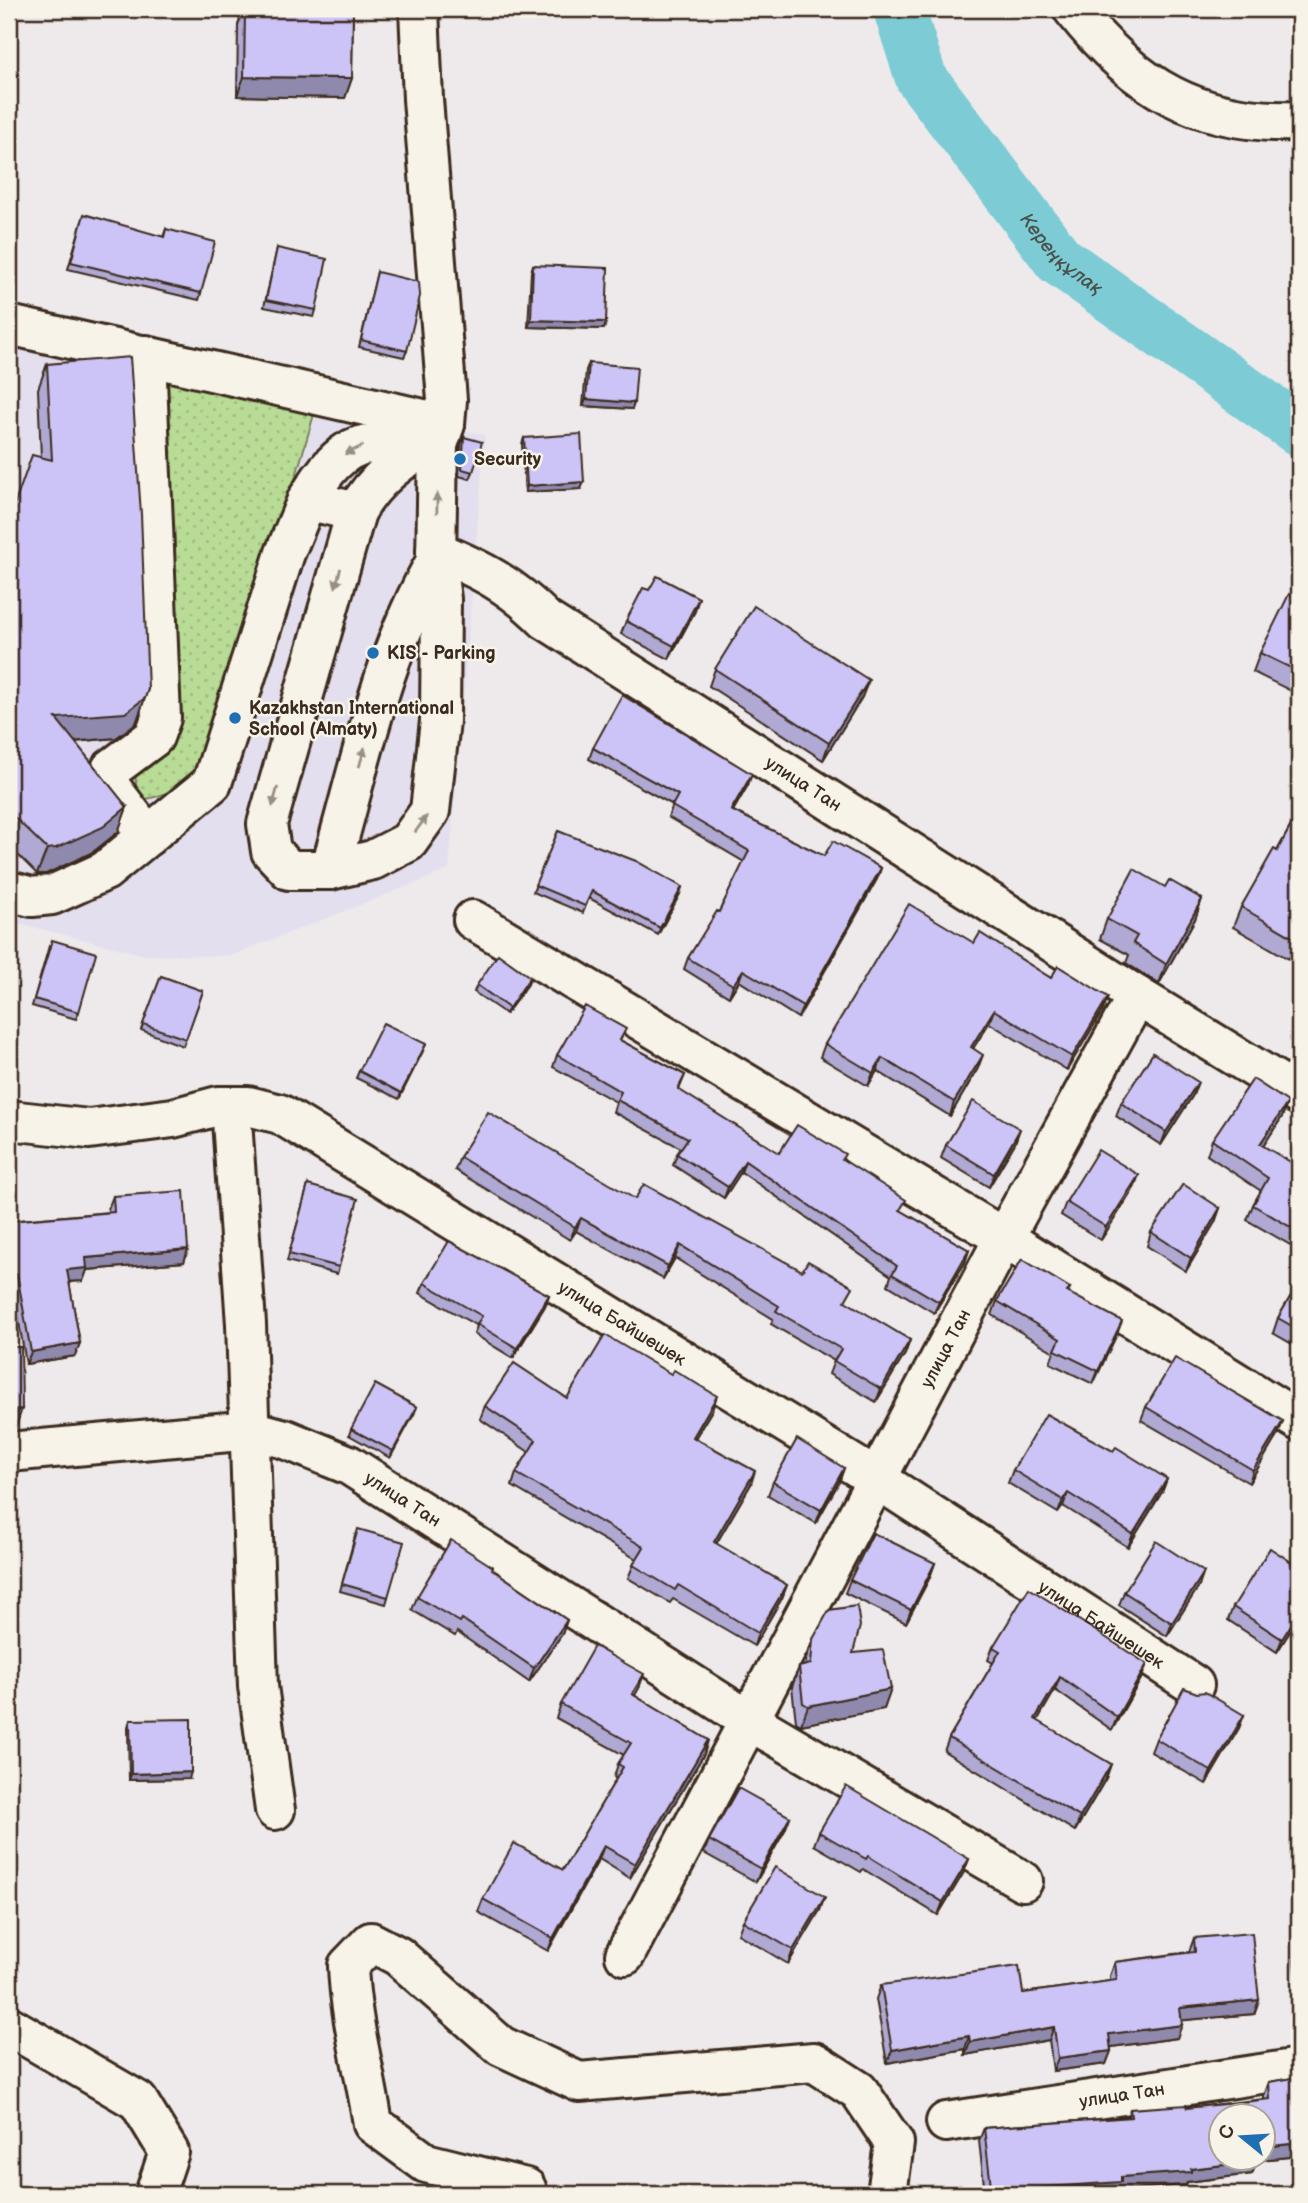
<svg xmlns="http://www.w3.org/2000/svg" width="1308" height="2203" font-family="'Balsamiq Sans',sans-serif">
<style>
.built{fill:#e4dfef}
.grass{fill:url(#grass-dots);stroke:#7a825a;stroke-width:2}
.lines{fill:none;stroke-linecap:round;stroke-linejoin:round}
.river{stroke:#7bcbd5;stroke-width:52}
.minor-casing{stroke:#3b2a1e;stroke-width:44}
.minor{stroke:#f7f3e8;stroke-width:38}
.wall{fill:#afa9d4;stroke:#3b2a1e;stroke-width:2}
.shaded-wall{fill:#8f89ad;stroke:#3b2a1e;stroke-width:2}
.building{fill:#ccc4f7;stroke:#3b2a1e;stroke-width:2}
.oneway{fill:#998e83}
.poi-dot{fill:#1f6fb2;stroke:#f7f3e8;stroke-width:2.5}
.labels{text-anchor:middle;stroke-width:5;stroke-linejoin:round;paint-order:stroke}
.poi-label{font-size:18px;font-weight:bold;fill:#3b2a1e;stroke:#f7f3e8;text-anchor:start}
.street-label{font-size:18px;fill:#3b2a1e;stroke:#f7f3e8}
.water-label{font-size:19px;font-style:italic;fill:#4b524c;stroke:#f7f3e8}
</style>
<defs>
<pattern id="grass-dots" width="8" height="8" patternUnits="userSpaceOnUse" patternTransform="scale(1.75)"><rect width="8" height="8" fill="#b8db95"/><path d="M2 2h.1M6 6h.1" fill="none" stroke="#9fbc80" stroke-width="1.8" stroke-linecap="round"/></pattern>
</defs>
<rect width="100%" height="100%" fill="#eeeaeb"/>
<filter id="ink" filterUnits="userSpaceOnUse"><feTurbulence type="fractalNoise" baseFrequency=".0143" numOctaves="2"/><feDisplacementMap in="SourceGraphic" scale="14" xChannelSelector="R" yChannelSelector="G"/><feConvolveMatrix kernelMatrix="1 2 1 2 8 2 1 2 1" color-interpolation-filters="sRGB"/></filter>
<g filter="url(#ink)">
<polygon class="built" points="9,325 485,435 449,870 231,956 144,955 9,921"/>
<path class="grass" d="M175,379l140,32 -95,325c-21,34 -32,55 -74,63l-9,-7 -2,-17 8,-16 19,-379z"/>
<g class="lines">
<path class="river" id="s1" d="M899,9l22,69 138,182 240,170"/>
<g class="minor-casing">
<g id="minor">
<path d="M1073,9c61,78 126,116 226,112"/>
<polyline points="9,325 445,424 447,400 423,99 419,9"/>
<polyline points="146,355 161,718 154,737 111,769 109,785 148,836"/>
<path d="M438,445c-33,6 -67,39 -82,67l-89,312 4,27 18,19h41l43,-10 35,-18 22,-31 10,-90 1,-122 -5,-38 2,-116 7,-21"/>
<path d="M307,500c13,-22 34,-55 64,-56 16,-1 33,3 49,4"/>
<path id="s2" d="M436,551c46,19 75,34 110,69l591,376 162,99"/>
<path d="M330,870c30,-103 51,-215 106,-309"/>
<polyline points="9,891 32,897 52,895 105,871 212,783 285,553 307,500 356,512"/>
<polyline points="473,920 1004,1238 1299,1421"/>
<polyline points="231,1106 246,1324 258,1686 275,1810"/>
<path id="s3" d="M9,1120l80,9 84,-11 45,-12h30l32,8 597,365 317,206"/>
<path id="s4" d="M9,1452l242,-22 34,9 64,26 401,256 273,160"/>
<path id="s5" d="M625,1955l379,-717 133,-242"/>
<polyline points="9,2026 138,2101 169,2152 155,2194"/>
<path id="s6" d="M946,2122l353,-54"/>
<path d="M528,2194l-2,-6 -100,-25 -53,-39c-8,-53 -23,-105 -25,-158l23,-24 27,14 103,90 78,36 235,-20 45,29 35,52 -7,51"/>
</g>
</g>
<use href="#minor" class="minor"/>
</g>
<g class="wall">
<polygon points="244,9 353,9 352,78 345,98 237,96 238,25"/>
<polygon points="82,221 163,237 166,229 201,293 199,300 68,269"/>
<polygon points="277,248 316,310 314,317 264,307"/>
<polygon points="533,265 606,322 604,329 528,327 531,272"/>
<polygon points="377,272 407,351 404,357 359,347"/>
<polygon points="589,363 634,403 632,409 583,406 586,370"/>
<polygon points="47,364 148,689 136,723 116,738 75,742 127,807 118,832 93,852 46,874 37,874 9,846 9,520 41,457 38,389"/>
<polygon points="464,437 473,472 470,479 459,476 461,444"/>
<polygon points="524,438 581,489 525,492 522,444"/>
<polygon points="649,590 695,611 669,659 621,634 626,621"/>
<polygon points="1299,599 1299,695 1253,672 1260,653"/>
<polygon points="715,669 862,697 823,760 709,686"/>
<polygon points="593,748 748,785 733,811 824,856 881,868 877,879 798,1018 739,981 729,997 684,969 688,958 719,912 744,862 668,817 673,805 589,759"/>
<polygon points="1299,811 1299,940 1289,959 1233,927 1241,907 1277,851"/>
<polygon points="558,831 682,887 658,935 589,898 583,913 533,892"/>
<polygon points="1165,887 1202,899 1195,919 1159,984 1126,963 1129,955 1100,939 1107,919"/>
<polygon points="974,943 1051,978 1103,1010 1067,1070 989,1023 973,1048 978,1068 950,1116 877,1071 868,1086 820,1057 825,1044"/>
<polygon points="49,946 79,1012 76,1019 32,1006"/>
<polygon points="161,976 203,991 183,1046 141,1030"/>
<polygon points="530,977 528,984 506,1014 474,992 477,985"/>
<polygon points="621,1041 685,1075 679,1090 779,1153 843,1159 902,1211 969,1250 965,1262 934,1313 888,1285 891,1276 741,1172 724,1198 673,1165 677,1154 681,1148 613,1112 616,1102 553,1067 557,1055"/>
<polygon points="426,1044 399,1099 356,1078 359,1071"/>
<polygon points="1193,1095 1161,1145 1116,1116 1121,1103"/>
<polygon points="1282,1117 1263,1146 1299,1167 1299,1250 1247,1220 1253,1205 1261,1191 1207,1155 1212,1140"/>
<polygon points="1015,1143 989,1187 941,1158 946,1145"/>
<polygon points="460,1157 635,1199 847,1303 910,1340 905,1354 876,1402 829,1374 834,1361 771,1324 773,1319 675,1258 663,1279 576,1231 570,1240 455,1170"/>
<polygon points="308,1185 339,1267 337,1274 287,1261"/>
<polygon points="1134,1188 1101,1240 1061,1215 1066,1202"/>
<polygon points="113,1196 188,1249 184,1262 87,1270 83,1281 69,1282 80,1343 75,1356 26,1364 13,1286 9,1287 9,1221 109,1212 108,1209"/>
<polygon points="1220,1208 1215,1222 1186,1271 1147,1246 1151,1232"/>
<polygon points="1299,1282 1299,1348 1273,1333 1278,1318"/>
<polygon points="424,1283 549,1295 545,1306 513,1358 474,1334 477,1326 420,1293"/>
<polygon points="1070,1288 1068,1293 1117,1334 1093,1384 1050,1363 1054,1352 992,1315 997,1301"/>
<polygon points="567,1398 712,1410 695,1438 751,1484 716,1544 787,1585 782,1598 754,1646 673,1599 670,1603 628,1578 636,1559 512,1486 516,1473 529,1452 480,1419 485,1406"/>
<polygon points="1146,1407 1283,1421 1278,1434 1249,1483 1141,1420"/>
<polygon points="414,1414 390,1458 349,1435 351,1429"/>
<polygon points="1113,1451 1167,1479 1162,1492 1128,1547 1063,1506 1058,1513 1008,1483 1013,1470"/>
<polygon points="844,1468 839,1482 816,1523 768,1495 773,1482"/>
<polygon points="1299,1513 1299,1526 1295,1524"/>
<polygon points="355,1536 388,1597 386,1604 340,1591"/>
<polygon points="935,1563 930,1577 906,1623 845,1593 850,1580"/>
<polygon points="1299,1567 1299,1617 1277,1652 1228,1620 1233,1607"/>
<polygon points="492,1569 567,1620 562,1634 529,1682 457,1632 455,1636 412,1610 417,1597"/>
<polygon points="1199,1586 1167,1636 1119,1605 1124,1592"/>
<polygon points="813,1639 853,1653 891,1689 884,1709 801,1725 796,1722 792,1687 799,1667 806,1665 806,1659"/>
<polygon points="993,1647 1142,1677 1112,1730 1055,1690 1037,1721 1111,1764 1106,1778 1075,1831 944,1751 949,1738 993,1663 988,1660"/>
<polygon points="639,1688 634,1695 708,1740 704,1754 630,1878 599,1859 548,1951 478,1912 483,1899 563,1870 616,1779 614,1777 618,1764 624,1755 556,1718 561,1704"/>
<polygon points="1244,1715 1239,1728 1206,1784 1151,1752 1156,1739"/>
<polygon points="130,1720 189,1779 129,1780 128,1727"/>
<polygon points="790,1817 785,1830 756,1882 704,1853 709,1840"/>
<polygon points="819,1832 969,1859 964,1872 938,1915 863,1869 861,1872 814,1845"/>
<polygon points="820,1910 788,1964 738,1934 743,1921"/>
<polygon points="1194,1938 1259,2000 1254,2014 1181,2020 1177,2038 1111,2047 1111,2051 1106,2064 1053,2071 1049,2040 965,2055 965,2049 887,2063 876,1999 881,1985 1023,1993 1110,1981 1110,1976 1115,1962 1189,1952"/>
<polygon points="1299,1946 1299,2016 1294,1960"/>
<polygon points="1299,2077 1299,2156 1257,2160 1252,2174 1187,2182 1186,2185 1118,2190 1117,2194 985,2194 979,2141 984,2128 1128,2117 1130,2109 1187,2108 1264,2099 1264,2096 1269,2082"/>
</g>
<g class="shaded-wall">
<polygon points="244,77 352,78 345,98 237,96"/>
<polygon points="531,320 606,322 604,329 528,327"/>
<polygon points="586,399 634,403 632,409 583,406"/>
<polygon points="584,482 581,489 525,492 527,486"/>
<polygon points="699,598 695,611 669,659 674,646"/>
<polygon points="869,680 862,697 823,760 829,743"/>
<polygon points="145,698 136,723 116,738 47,744 56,718"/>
<polygon points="752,774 748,785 727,821 731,810"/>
<polygon points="127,807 118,832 93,852 46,874 37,874 47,849"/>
<polygon points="881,868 877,879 798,1018 803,1006"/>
<polygon points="682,887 680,894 658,935 660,928"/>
<polygon points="1202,899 1195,919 1159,984 1166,964"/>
<polygon points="1299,933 1299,940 1289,959 1296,939"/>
<polygon points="743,970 739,981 729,997 733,985"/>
<polygon points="530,977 528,984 506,1014 509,1008"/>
<polygon points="1108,997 1103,1010 1067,1070 1072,1057"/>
<polygon points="994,1010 989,1023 966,1060 971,1047"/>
<polygon points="426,1044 423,1051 399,1099 401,1093"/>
<polygon points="983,1055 978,1068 950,1116 954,1102"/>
<polygon points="882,1058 877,1071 868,1086 873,1073"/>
<polygon points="1198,1082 1193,1095 1161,1145 1166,1132"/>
<polygon points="1288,1102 1282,1117 1255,1159 1260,1144"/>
<polygon points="1020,1129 1015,1143 989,1187 994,1174"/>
<polygon points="745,1161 741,1172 724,1198 728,1187"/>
<polygon points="1139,1175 1134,1188 1101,1240 1106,1227"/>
<polygon points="1220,1208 1215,1222 1186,1271 1191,1258"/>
<polygon points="581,1218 576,1231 570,1240 575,1227"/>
<polygon points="680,1245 675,1258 663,1279 668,1266"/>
<polygon points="188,1249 184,1262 87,1270 83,1281 63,1282 67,1270 86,1258"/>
<polygon points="969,1250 965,1262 934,1313 939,1302"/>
<polygon points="17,1274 13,1286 9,1287 9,1275"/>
<polygon points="549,1295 545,1306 513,1358 517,1348"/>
<polygon points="1122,1321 1117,1334 1093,1384 1098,1371"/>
<polygon points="910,1340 905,1354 876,1402 881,1389"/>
<polygon points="80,1343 75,1356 26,1364 31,1352"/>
<polygon points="717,1396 712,1410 688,1450 693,1437"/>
<polygon points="417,1407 414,1414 390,1458 393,1451"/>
<polygon points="22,1409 15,1429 9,1429 9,1410"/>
<polygon points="1283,1421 1278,1434 1249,1483 1253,1470"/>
<polygon points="844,1468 839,1482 816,1523 821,1510"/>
<polygon points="755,1471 751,1484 709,1556 714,1542"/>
<polygon points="1167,1479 1162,1492 1128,1547 1133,1534"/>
<polygon points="1068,1493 1063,1506 1058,1513 1063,1500"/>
<polygon points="935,1563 930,1577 906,1623 911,1610"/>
<polygon points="1204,1572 1199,1586 1167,1636 1172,1623"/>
<polygon points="787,1585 782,1598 754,1646 758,1633"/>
<polygon points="1299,1612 1299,1617 1277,1652 1282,1639"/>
<polygon points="567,1620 562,1634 529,1682 534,1668"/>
<polygon points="1147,1664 1142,1677 1112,1730 1117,1717"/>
<polygon points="644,1674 639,1688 628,1708 632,1694"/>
<polygon points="1060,1677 1055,1690 1030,1733 1035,1719"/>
<polygon points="891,1689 884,1709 801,1725 808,1706"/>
<polygon points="1244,1715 1239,1728 1206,1784 1211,1771"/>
<polygon points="708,1740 704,1754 630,1878 635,1864"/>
<polygon points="1111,1764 1106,1778 1075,1831 1080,1817"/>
<polygon points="191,1772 189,1779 129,1780 131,1774"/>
<polygon points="790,1817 785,1830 756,1882 761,1869"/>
<polygon points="604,1846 599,1859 548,1951 553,1938"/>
<polygon points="969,1859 964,1872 938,1915 943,1902"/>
<polygon points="825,1897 820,1910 788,1964 793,1950"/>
<polygon points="1259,2000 1254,2014 1175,2021 1180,2008"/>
<polygon points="1182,2025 1177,2038 1104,2048 1109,2034"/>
<polygon points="1054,2027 1049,2040 965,2055 970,2042"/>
<polygon points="969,2036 965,2049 887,2063 892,2050"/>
<polygon points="1111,2051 1106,2064 1053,2071 1058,2058"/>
<polygon points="1299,2143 1299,2156 1251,2161 1252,2158 1263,2158 1263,2147"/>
<polygon points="1257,2161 1252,2174 1187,2182 1186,2185 1118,2190 1117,2194 995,2194 1121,2177"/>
</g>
<g class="building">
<polygon points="245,9 353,9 352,78 244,77"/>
<polygon points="84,214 164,237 166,229 215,242 201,293 71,262"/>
<polygon points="277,248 327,259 316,310 266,300"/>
<polygon points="533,265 608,268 606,322 531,320"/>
<polygon points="377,272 419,282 420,296 407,351 361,340"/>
<polygon points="130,357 141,514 148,689 145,698 125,713 56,718 127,807 103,827 56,848 47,849 9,812 9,520 32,455 52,460 47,364"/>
<polygon points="589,363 637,367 634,403 586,399"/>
<polygon points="581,434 584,482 527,486 524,438"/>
<polygon points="464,437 482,442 473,472 462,469"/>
<polygon points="657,576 699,598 674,646 626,621 643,588 649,590"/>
<polygon points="1289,594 1299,599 1299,672 1260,653"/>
<polygon points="754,606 869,680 829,743 715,669"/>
<polygon points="622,695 752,774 731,810 824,856 833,841 881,868 803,1006 743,970 733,985 688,958 717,911 719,912 749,851 672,806 678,795 593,748"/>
<polygon points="1299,811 1299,933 1296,939 1241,907 1274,849 1277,851"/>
<polygon points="558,831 636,861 682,887 660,928 592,891 585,906 535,885"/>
<polygon points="1134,869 1165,887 1169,880 1202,899 1166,964 1133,943 1137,936 1107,919"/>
<polygon points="909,904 974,943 980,933 1051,978 1058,966 1108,997 1072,1057 994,1010 971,1047 983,1055 954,1102 882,1058 873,1073 825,1044"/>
<polygon points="52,940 96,953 79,1012 34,999"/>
<polygon points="498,954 530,977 509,1008 477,985"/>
<polygon points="161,976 203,991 186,1039 143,1024"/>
<polygon points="585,1006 626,1029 620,1040 685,1075 678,1089 779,1153 797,1125 845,1154 842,1159 906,1200 900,1210 969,1250 939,1302 892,1274 897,1266 745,1161 728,1187 677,1154 688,1138 617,1100 621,1092 557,1055"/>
<polygon points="383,1023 426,1044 401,1093 359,1071"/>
<polygon points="1153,1053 1198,1082 1166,1132 1121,1103"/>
<polygon points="1253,1079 1288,1102 1260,1144 1299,1167 1299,1232 1253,1205 1268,1178 1212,1140"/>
<polygon points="973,1101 1020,1129 994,1174 946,1145"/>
<polygon points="488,1112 635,1199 644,1184 802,1271 808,1261 853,1287 845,1301 910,1340 881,1389 834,1361 841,1349 776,1311 779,1306 680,1245 668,1266 581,1218 575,1227 460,1157"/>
<polygon points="1098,1150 1139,1175 1106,1227 1066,1202"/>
<polygon points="1183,1184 1220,1208 1191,1258 1151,1232"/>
<polygon points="308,1185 358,1199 339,1267 289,1254"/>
<polygon points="184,1191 188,1249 86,1258 87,1268 67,1270 80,1343 31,1352 17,1274 9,1275 9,1221 114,1212 113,1196"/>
<polygon points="449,1241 549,1295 517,1348 477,1324 482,1316 424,1283"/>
<polygon points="1022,1259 1070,1288 1067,1292 1122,1321 1098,1371 1055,1350 1060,1339 997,1301"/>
<polygon points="1299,1282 1299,1330 1278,1318"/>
<polygon points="605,1335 671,1374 674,1370 717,1396 693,1437 755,1471 714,1542 787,1585 758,1633 678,1585 675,1590 633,1565 644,1547 516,1473 536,1440 485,1406 514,1363 567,1398"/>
<polygon points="9,1347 21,1347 22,1409 9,1410"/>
<polygon points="1175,1358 1283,1421 1253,1470 1146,1407"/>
<polygon points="375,1384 417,1407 393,1451 351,1429"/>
<polygon points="1046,1414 1113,1451 1116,1447 1167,1479 1133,1534 1068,1493 1063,1500 1013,1470"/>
<polygon points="797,1439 844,1468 821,1510 773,1482"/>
<polygon points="358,1529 404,1542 388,1597 342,1584"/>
<polygon points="873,1533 935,1563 911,1610 850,1580"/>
<polygon points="451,1540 493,1567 492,1569 567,1620 534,1668 462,1619 460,1622 417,1597"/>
<polygon points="1156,1541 1204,1572 1172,1623 1124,1592"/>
<polygon points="1270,1548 1299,1567 1299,1612 1282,1639 1233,1607"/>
<polygon points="1029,1588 1147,1664 1117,1717 1060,1677 1035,1719 1111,1764 1080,1817 949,1738 1000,1651 993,1647"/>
<polygon points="857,1606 860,1626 853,1653 883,1650 891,1689 808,1706 803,1703 799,1667 811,1664 813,1639 829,1610"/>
<polygon points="594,1646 644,1674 632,1694 708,1740 635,1864 604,1846 553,1938 483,1899 514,1843 563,1870 623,1767 618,1764 631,1743 561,1704"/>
<polygon points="1184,1688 1197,1693 1205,1692 1244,1715 1211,1771 1156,1739"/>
<polygon points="191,1719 191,1772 131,1774 130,1720"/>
<polygon points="846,1786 969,1859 943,1902 868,1856 866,1859 819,1832"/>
<polygon points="738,1788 790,1817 761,1869 709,1840"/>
<polygon points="775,1867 825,1897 793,1950 743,1921"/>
<polygon points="1252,1933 1259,2000 1180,2008 1182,2025 1109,2034 1111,2051 1058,2058 1054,2027 970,2042 969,2036 892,2050 881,1985 1019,1966 1023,1993 1117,1980 1115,1962 1195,1952 1194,1938"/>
<polygon points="1299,2077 1299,2143 1263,2147 1263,2116 1221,2116 1221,2158 1257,2158 1257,2161 1191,2169 1191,2172 1121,2177 1121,2182 1047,2187 992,2194 984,2128 1131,2117 1130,2109 1186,2105 1187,2108 1270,2099 1269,2082"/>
<polygon points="67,2187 85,2194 63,2194"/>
</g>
<defs><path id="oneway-solid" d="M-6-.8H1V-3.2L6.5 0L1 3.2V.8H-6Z" transform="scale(1.75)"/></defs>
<g class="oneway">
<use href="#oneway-solid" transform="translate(354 450) rotate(154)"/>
<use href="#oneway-solid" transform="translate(437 503) rotate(-89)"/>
<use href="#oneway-solid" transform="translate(338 578) rotate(105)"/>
<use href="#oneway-solid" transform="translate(362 757) rotate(-74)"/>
<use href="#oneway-solid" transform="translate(275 797) rotate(105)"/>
<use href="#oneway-solid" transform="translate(421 824) rotate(-54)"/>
</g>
</g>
<g class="poi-dot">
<circle cx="460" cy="459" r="7"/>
<circle cx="373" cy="653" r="7"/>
<circle cx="235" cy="718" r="7"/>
</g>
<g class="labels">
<g class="poi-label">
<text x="474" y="465">Security</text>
<text x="387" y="659">KIS - Parking</text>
<text x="249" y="714">Kazakhstan International<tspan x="249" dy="21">School (Almaty)</tspan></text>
</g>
<g class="street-label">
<text dy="6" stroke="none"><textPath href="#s2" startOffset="436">улица Тан</textPath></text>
<text dy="6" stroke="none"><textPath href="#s3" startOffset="676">улица Байшешек</textPath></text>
<text dy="6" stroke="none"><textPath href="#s5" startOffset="686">улица Тан</textPath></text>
<text dy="6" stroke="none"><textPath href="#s4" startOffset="411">улица Тан</textPath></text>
<text dy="6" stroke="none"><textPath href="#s3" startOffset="1242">улица Байшешек</textPath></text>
<text dy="6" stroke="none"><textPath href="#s6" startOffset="178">улица Тан</textPath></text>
</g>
<g class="water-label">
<text dy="7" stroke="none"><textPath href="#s1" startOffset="298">Кереңқұлақ</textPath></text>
</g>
</g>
<rect width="1308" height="2203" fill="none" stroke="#f7f3e8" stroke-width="35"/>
<rect x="18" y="18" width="1273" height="2168" fill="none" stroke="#3b2a1e" stroke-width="2.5" filter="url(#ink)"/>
<g transform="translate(1242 2137) rotate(288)"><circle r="33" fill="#f7f3e8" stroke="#aca397" stroke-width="2"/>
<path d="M0-5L12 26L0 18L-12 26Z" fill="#1f6fb2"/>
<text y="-10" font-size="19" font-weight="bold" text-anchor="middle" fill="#3b2a1e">С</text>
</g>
</svg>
